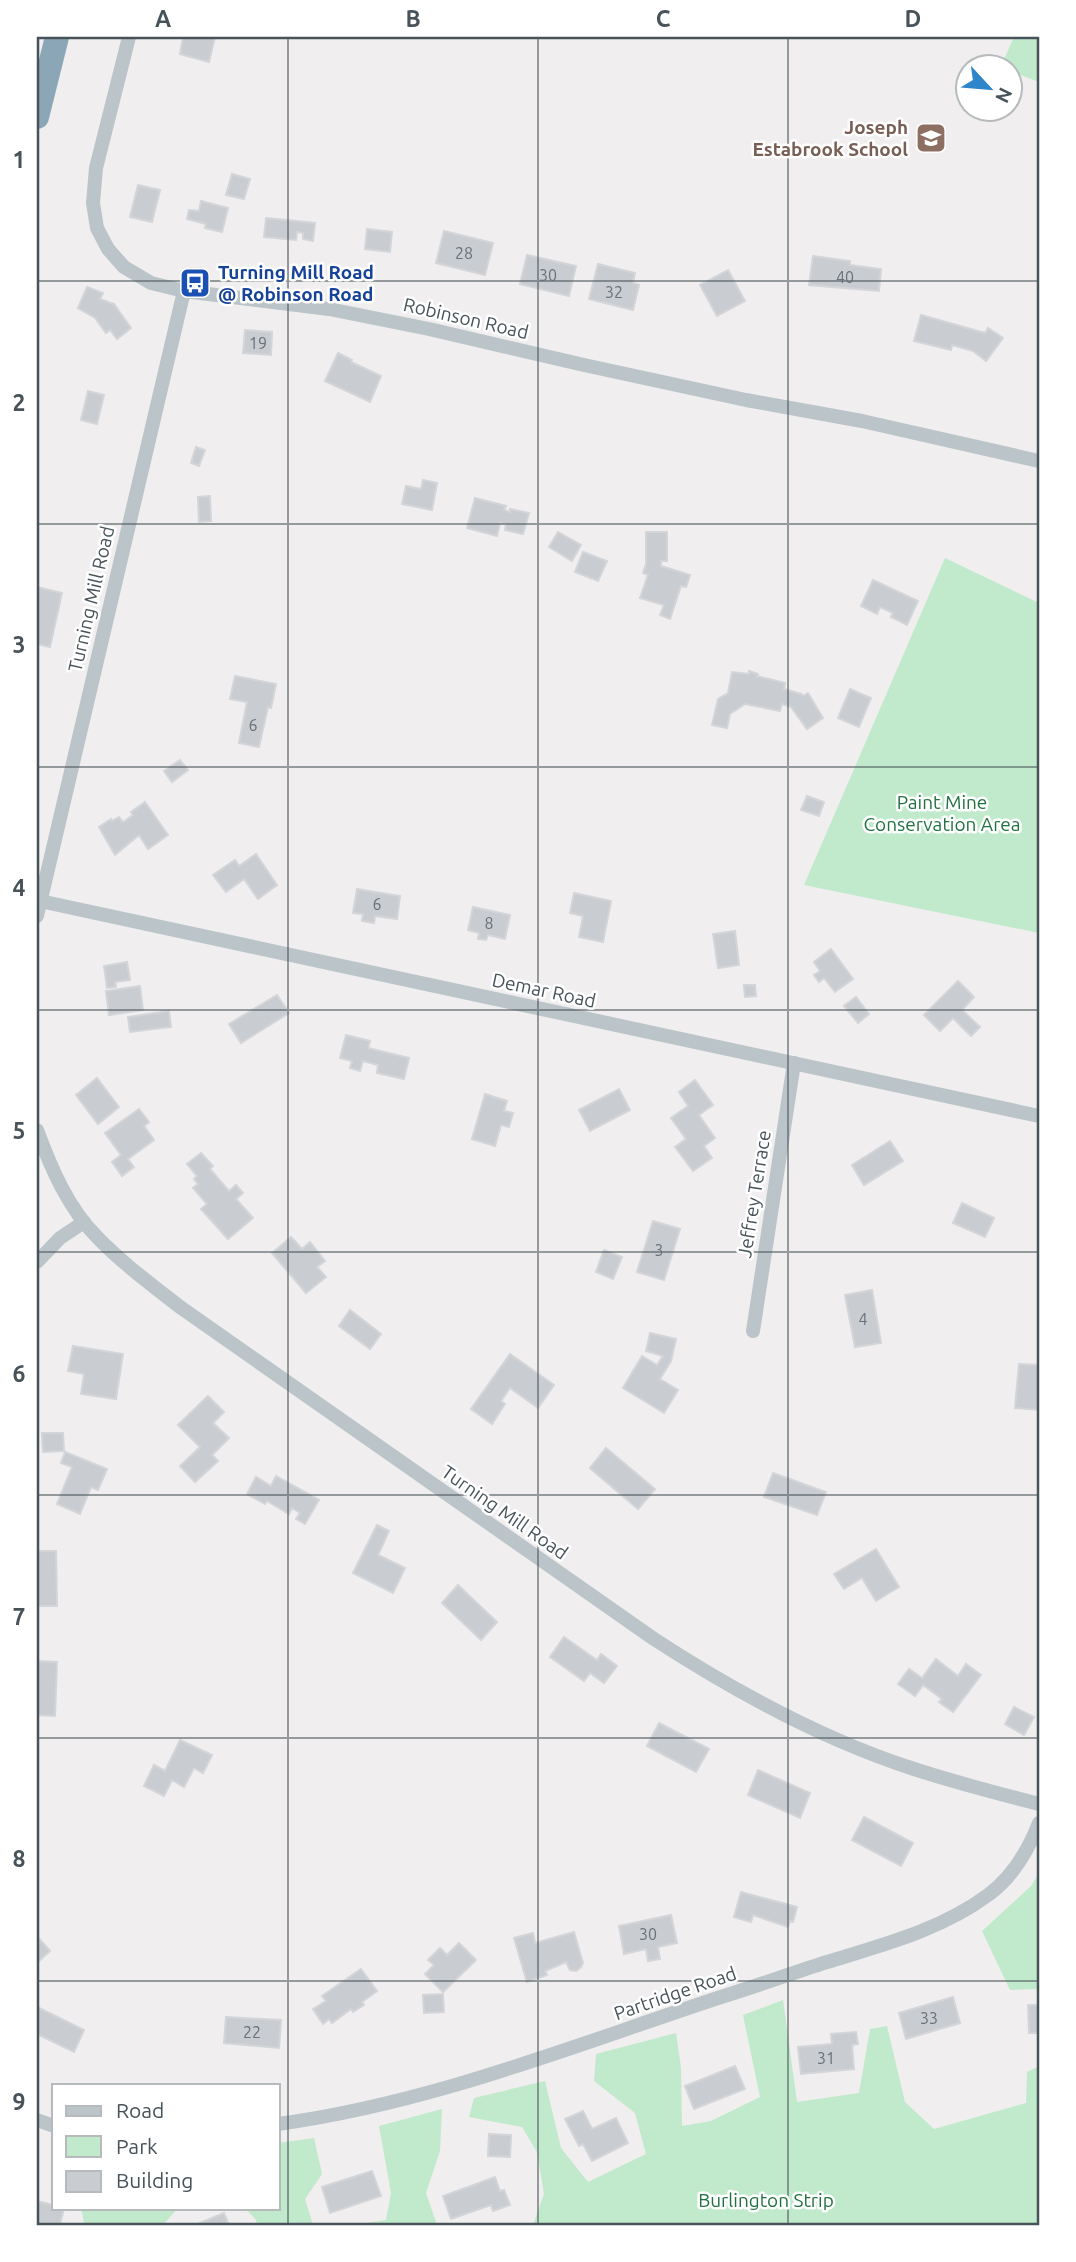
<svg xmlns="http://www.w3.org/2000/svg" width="1076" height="2262" font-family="Ubuntu,sans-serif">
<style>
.green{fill:#c1e9cc}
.building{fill:#c9ccd0;stroke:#d3d5d9;stroke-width:2}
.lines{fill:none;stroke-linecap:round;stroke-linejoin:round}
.street{stroke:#bbc4c9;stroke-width:14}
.highway{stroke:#8ba6b7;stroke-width:24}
.grid{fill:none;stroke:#485359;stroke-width:2;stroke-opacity:0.55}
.labels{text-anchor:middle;stroke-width:5;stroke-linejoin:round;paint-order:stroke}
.number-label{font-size:16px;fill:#687177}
.education-label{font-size:19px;font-weight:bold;fill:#785e54;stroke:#fff;text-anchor:end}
.transit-label{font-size:19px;font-weight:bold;fill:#164399;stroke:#fff;text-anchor:start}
.street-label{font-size:19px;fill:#485359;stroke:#fff}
.park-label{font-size:19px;fill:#227240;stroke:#fff}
.neatline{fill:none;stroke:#485359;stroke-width:2.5}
.grid-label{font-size:23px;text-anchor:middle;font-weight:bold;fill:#485359}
</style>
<rect width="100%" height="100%" fill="#f0eeee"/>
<g class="green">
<polygon points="1014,37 1039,37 1039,82 1010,71 1010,66 1001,66"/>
<polygon points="945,558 1039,603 1039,933 804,885"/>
<polygon points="1039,1873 1039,1989 1010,1990 982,1931 1031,1886"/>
<polygon points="783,2000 797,2102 859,2093 870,2029 887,2026 905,2102 934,2129 1026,2103 1027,2072 1039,2066 1039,2225 533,2225 544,2194 537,2152 522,2127 469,2117 474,2098 545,2081 561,2148 588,2182 646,2154 635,2113 594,2081 596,2054 676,2033 681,2068 682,2126 711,2121 760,2097 743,2015"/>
<polygon points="442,2109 440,2151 426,2193 437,2225 354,2225 386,2220 391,2193 379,2126"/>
<polygon points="314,2138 322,2174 305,2199 313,2225 257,2225 256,2220 245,2208 278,2208 278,2143"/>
<polygon points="81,2208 178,2208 163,2225 82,2225 84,2222"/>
</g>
<g class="building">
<polygon points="183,37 215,37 209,62 180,54"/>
<polygon points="232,174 250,179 244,199 226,195"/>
<polygon points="138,185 160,190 152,222 130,217"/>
<polygon points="201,201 228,208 222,232 205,228 206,224 187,219 189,210 199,211"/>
<polygon points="266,218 315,223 313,241 303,239 303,233 297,232 296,240 264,237"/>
<polygon points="367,229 392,232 390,252 365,249"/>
<polygon points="444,231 493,243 485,275 436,263"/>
<polygon points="527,255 576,266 569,296 520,284"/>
<polygon points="813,256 850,261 850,265 881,269 879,291 809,285"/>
<polygon points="598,264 635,273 633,283 639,285 633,310 589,299"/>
<polygon points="728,270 745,301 717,316 700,285"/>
<polygon points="87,287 103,293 100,299 114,304 131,328 117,339 110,330 106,333 95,318 78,308"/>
<polygon points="921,315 985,333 988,328 1003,338 986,361 973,351 952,345 951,350 914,341"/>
<polygon points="245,330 272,332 271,355 243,353"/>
<polygon points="338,353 352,360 351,362 381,376 370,402 325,381"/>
<polygon points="88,391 104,395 97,424 81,420"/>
<polygon points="196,447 205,450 199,466 191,463"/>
<polygon points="423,480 437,483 432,510 402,504 406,486 421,489"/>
<polygon points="210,496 211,521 199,522 198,497"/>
<polygon points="475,498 506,506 504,510 510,512 510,509 529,513 523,534 505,530 506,524 500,523 497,536 467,528"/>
<polygon points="558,532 581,545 572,561 549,547"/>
<polygon points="646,532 667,532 667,561 661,561 661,566 690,575 686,587 681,586 670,619 660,615 664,605 640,598 648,575 643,573 646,564"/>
<polygon points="583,552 607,561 598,581 575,572"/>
<polygon points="873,580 918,601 907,625 891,617 893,613 880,607 877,614 861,606"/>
<polygon points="37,587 62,593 50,647 37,644"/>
<polygon points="749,671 758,674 757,676 785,683 784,689 801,694 803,696 808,693 823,718 807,729 791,707 782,704 780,711 745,704 730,714 727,728 712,725 718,699 728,693 732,672 749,674"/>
<polygon points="235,676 276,684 271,708 268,707 259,747 239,743 247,702 230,699"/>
<polygon points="850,689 871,698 859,727 838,718"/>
<polygon points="180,760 188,770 172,782 164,771"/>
<polygon points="807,796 824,802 819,816 801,810"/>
<polygon points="145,802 168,835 148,849 139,835 115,855 99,827 111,819 112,821 119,817 123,822 133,815 131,812"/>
<polygon points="256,854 277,885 258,899 244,879 226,892 213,875 235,860 239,866"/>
<polygon points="357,889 400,896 397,919 375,916 374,923 362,921 363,914 353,913"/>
<polygon points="574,893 611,901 603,942 579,937 583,916 570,913"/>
<polygon points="473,907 510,915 505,939 488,935 486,940 478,939 479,933 468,930"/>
<polygon points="735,931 739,965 718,968 713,934"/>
<polygon points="831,949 853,979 835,992 824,978 819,982 814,975 820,971 814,962"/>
<polygon points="127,962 130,980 115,982 116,987 107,988 104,966"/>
<polygon points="958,981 974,997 962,1010 980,1027 971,1036 953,1018 940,1031 924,1015"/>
<polygon points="744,985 755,985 756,996 745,997"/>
<polygon points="140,986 143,1010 109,1015 106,991"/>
<polygon points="277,995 289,1013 241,1043 229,1024"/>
<polygon points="856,997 869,1014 858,1023 844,1006"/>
<polygon points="169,1011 171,1027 130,1032 128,1017"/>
<polygon points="346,1035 370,1041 368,1048 409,1058 404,1079 377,1073 378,1065 363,1061 360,1071 350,1068 352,1061 340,1058"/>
<polygon points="97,1078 119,1107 98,1124 76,1095"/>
<polygon points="695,1080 713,1105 699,1115 715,1138 704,1146 712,1158 693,1171 675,1147 686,1139 671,1118 688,1106 679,1092"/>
<polygon points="619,1089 630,1110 590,1131 579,1110"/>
<polygon points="485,1094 507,1101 504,1111 513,1113 509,1127 501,1125 495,1146 472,1139"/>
<polygon points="139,1109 149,1122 144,1126 154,1140 128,1159 134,1167 122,1176 112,1162 121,1155 105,1133"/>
<polygon points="890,1141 903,1161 864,1185 852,1165"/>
<polygon points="201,1153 213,1166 210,1169 229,1191 236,1185 243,1193 236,1199 253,1218 228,1239 201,1209 207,1204 193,1188 198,1184 194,1179 197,1176 187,1164"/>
<polygon points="962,1203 994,1218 985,1237 953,1223"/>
<polygon points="653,1221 680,1229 664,1280 637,1272"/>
<polygon points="291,1237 302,1249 310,1242 325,1261 317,1267 326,1277 306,1293 272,1253"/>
<polygon points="604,1250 622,1257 613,1279 596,1272"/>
<polygon points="872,1290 881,1343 855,1347 845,1295"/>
<polygon points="350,1310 381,1334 370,1349 339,1326"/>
<polygon points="650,1333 676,1339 671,1361 660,1379 678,1390 664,1413 623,1388 642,1356 657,1365 663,1356 646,1351"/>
<polygon points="73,1346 123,1354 116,1399 81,1394 84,1374 68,1371"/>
<polygon points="510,1354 554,1385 538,1408 510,1388 501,1401 505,1404 492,1424 471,1409"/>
<polygon points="1019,1364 1039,1365 1039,1410 1015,1408"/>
<polygon points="208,1396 224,1412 213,1423 229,1438 212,1455 218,1461 195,1482 180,1466 200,1447 178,1425"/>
<polygon points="42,1433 63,1433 64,1451 43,1452"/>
<polygon points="606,1448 655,1489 638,1509 590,1468"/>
<polygon points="65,1452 107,1469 98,1490 91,1487 80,1514 57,1504 72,1467 61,1463"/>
<polygon points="773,1473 826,1492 817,1515 764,1497"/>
<polygon points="276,1476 319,1500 305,1524 296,1519 300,1513 292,1508 289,1514 267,1501 265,1504 247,1494 256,1477 271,1486"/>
<polygon points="377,1525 389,1531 378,1555 405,1568 393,1593 353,1573"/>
<polygon points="876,1549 899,1587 876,1601 862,1578 844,1589 834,1574"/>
<polygon points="37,1551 56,1551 57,1606 37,1606"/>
<polygon points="458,1585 497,1622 481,1640 442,1603"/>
<polygon points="564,1637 597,1660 601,1654 617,1666 604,1683 590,1673 584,1681 550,1657"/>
<polygon points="936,1659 958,1676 966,1664 981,1675 953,1712 939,1702 942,1699 923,1685 915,1696 898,1684 909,1669 922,1678"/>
<polygon points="37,1661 57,1662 55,1716 37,1715"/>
<polygon points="1014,1707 1034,1717 1024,1735 1005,1724"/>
<polygon points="659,1723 709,1749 696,1772 647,1746"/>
<polygon points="180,1740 212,1755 203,1773 194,1768 184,1787 172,1780 164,1796 144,1786 154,1765 165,1771"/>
<polygon points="758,1770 810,1793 800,1818 748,1795"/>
<polygon points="864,1817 913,1843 901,1866 852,1840"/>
<polygon points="741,1892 797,1907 793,1922 790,1921 788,1927 753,1915 751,1922 734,1917"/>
<polygon points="671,1915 677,1943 658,1947 660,1959 648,1961 646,1949 624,1954 619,1926"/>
<polygon points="574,1932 583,1963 581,1967 576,1971 570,1970 566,1962 545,1971 547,1975 527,1982 514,1938 533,1933 535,1943"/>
<polygon points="37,1936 50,1951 37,1963"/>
<polygon points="459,1943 476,1960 443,1992 425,1974 434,1965 428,1960 440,1948 447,1955"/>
<polygon points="361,1969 377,1991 362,2002 364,2005 353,2012 351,2009 332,2023 329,2019 323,2024 313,2009 326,2001 322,1996"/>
<polygon points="443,1994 444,2012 424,2013 423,1995"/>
<polygon points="953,1997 960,2023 906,2039 899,2013"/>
<polygon points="1028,2005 1039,2005 1039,2033 1029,2033"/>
<polygon points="37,2007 84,2030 74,2052 37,2034"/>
<polygon points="226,2017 281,2020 279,2048 224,2043"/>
<polygon points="856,2032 858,2044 852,2045 854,2069 801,2074 798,2047 832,2044 831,2034"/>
<polygon points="735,2066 745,2089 694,2109 685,2086"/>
<polygon points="583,2111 592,2129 616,2118 628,2143 592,2161 583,2144 579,2146 565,2119"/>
<polygon points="489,2134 511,2135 510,2157 488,2156"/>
<polygon points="372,2171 381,2196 330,2213 322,2187"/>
<polygon points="495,2177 500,2191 504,2190 510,2205 493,2211 491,2205 451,2219 443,2196"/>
<polygon points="37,2201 54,2205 54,2208 64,2208 60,2225 37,2225"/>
<polygon points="224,2213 229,2225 195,2225"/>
</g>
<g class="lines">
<g class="street">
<polyline points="129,37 96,168 93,203 97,228 108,249 124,267 151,283 184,291 329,309 429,329 584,365 746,400 862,421 1039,461"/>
<polyline points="40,901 1039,1116"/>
<polyline points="37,916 184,291"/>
<path d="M37,1130c14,38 31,78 60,107 25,26 55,48 83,70l474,332c80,52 165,99 257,129 42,14 85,25 128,36"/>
<polyline points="37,1262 60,1238 84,1222"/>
<polyline points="753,1331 794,1063"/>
<polyline points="37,2120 54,2126"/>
<path d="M278,2124c154,-21 297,-79 443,-127 36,-11 71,-24 106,-35 55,-17 114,-32 161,-67 25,-18 40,-44 51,-72"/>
</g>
<polyline class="highway" points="37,117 57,37"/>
</g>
<path class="grid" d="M288,37v2188M538,37v2188M788,37v2188M37,281h1002M37,524h1002M37,767h1002M37,1010h1002M37,1252h1002M37,1495h1002M37,1738h1002M37,1981h1002"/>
<defs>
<g id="school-square" transform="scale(1.575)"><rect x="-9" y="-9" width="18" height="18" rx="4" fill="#8d6e63" stroke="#fff"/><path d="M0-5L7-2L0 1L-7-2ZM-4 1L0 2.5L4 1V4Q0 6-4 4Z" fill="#fff"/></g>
<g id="bus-square" transform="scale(1.575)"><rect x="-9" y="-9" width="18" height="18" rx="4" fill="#1a4fb4" stroke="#fff"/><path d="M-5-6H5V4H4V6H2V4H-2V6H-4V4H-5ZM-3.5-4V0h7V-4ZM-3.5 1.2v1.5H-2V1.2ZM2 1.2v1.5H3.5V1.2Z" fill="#fff"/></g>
</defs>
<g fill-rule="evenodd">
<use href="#school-square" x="931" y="138"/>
<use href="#bus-square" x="195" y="283"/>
</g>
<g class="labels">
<g class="number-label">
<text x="464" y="259">28</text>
<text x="548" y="281">30</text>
<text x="845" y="283">40</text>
<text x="614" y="298">32</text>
<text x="258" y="349">19</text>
<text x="253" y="731">6</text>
<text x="377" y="910">6</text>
<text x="489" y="929">8</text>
<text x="659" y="1256">3</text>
<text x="863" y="1325">4</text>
<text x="648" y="1940">30</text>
<text x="929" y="2024">33</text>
<text x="252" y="2038">22</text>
<text x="826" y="2064">31</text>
</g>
<g class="education-label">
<text x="908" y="134">Joseph<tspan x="908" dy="22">Estabrook School</tspan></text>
</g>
<g class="transit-label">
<text x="218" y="279">Turning Mill Road<tspan x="218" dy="22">@ Robinson Road</tspan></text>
</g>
<g class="street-label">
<text transform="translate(466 318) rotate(13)" y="7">Robinson Road</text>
<text transform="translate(91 599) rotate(-77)" y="7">Turning Mill Road</text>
<text transform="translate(544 990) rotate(12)" y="7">Demar Road</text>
<text transform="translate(754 1194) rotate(-81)" y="7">Jeffrey Terrace</text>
<text transform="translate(505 1512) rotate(35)" y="7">Turning Mill Road</text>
<text transform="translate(675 1993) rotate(-19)" y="7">Partridge Road</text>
</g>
<g class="park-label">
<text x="942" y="809">Paint Mine<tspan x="942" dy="22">Conservation Area</tspan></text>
<text x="766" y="2207">Burlington Strip</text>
</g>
</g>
<rect width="1076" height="2262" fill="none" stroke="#ffffff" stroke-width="77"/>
<rect x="52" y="2084" width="228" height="126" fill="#ffffff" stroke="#b6babd" stroke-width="2"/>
<rect x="66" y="2106" width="35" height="10" fill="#bbc4c9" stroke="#b6babd" stroke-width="2"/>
<text x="116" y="2118" font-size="21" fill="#485359">Road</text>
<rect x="66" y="2136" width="35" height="21" fill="#c1e9cc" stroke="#b6babd" stroke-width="2"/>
<text x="116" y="2154" font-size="21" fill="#485359">Park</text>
<rect x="66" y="2171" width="35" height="21" fill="#c9ccd0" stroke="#b6babd" stroke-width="2"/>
<text x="116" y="2188" font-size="21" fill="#485359">Building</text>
<g transform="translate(989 88) rotate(116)"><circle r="33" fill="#ffffff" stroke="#b6babd" stroke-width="2"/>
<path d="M0-5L12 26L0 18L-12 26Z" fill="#2e86ca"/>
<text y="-10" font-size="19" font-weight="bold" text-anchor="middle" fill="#485359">N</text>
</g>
<rect x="38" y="38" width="1000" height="2186" class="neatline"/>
<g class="grid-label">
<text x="163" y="27">A</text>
<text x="413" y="27">B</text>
<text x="663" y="27">C</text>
<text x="913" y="27">D</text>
<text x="19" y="168">1</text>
<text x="19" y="411">2</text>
<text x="19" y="653">3</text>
<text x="19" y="896">4</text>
<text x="19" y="1139">5</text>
<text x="19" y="1382">6</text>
<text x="19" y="1625">7</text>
<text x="19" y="1867">8</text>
<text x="19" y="2110">9</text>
</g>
</svg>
